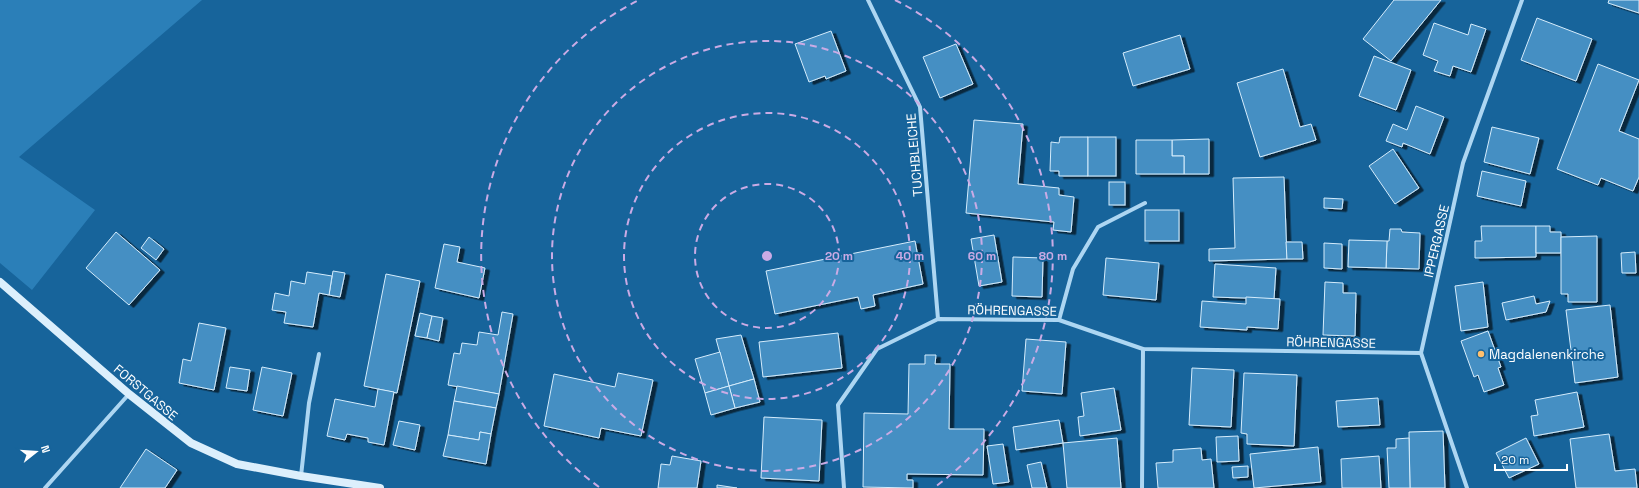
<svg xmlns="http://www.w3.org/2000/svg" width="1639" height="488" font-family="'Space Grotesk',sans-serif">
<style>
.green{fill:#2b7fb8}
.building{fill:#448fc3;stroke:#d5ecfc;filter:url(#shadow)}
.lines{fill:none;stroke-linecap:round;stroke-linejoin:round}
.street{stroke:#add6f2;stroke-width:4}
.secondary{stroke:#dceffc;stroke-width:8}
.ring{fill:none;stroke:#caabe5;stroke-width:2;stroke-dasharray:7 5}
.poi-dot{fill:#ffc06e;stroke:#17649b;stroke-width:1.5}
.labels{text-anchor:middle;stroke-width:4;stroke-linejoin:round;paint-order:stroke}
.street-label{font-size:13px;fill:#fff;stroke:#17649b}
.poi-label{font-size:13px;fill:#fff;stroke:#17649b;text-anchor:start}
.centre{fill:#caabe5;stroke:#17649b;stroke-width:2}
.ring-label{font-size:12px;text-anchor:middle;font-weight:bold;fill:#caabe5;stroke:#17649b;stroke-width:4;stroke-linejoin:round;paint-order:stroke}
</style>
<defs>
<filter id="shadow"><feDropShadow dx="4.5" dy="2.5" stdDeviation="0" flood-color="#0009"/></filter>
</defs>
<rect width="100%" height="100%" fill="#17649b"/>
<polygon class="green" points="0,0 202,0 19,157 95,210 32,290 0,263"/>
<g class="building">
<polygon points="1394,0 1441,0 1391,61 1363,39"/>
<polygon points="1609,0 1639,0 1639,13 1608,3"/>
<polygon points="1537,18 1592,39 1576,81 1521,60"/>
<polygon points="1434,23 1468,35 1471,24 1486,29 1471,72 1453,66 1450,76 1434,71 1438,61 1423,55"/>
<polygon points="831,31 846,71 826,79 825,76 809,82 795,44"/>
<polygon points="1180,35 1190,69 1133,86 1123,53"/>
<polygon points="956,44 973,84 940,98 923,57"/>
<polygon points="1374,56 1411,70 1396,110 1359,96"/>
<polygon points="1598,64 1639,80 1619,131 1639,139 1639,177 1633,191 1601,178 1598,185 1557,169"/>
<polygon points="1283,69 1300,127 1311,124 1316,140 1260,157 1237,83"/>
<polygon points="1416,106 1444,117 1430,154 1403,143 1402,147 1386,141 1393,124 1407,130"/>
<polygon points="974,120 1023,124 1018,184 1059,188 1059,195 1074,197 1071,232 1053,230 1054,222 966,213"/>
<polygon points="1492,127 1539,138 1530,174 1484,162"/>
<polygon points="1060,137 1088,137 1088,176 1059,176 1059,171 1050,171 1051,142 1059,143"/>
<rect x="1088" y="137" width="28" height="39"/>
<polygon points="1209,139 1209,174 1184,174 1184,156 1172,156 1172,140"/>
<polygon points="1136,140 1172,140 1172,156 1184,156 1184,174 1136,174"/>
<polygon points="1393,149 1419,188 1395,204 1369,166"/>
<polygon points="1482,171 1526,181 1521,206 1477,196"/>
<polygon points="1284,177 1287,259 1209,261 1209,249 1235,248 1233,178"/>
<rect x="1109" y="182" width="16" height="23"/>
<polygon points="1324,198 1343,199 1342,209 1324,208"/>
<rect x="1145" y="210" width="34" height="31"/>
<polygon points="1481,226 1536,226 1536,257 1475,258 1475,241 1482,241"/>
<polygon points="1536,226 1550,226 1550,232 1561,232 1561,253 1536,253"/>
<polygon points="1390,229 1401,229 1402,232 1420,233 1419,269 1386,268 1387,241 1389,241"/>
<polygon points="116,232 160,270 129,305 86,268"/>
<polygon points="994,235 1002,282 979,286 971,239"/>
<polygon points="1597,236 1597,302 1568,302 1568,294 1561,294 1561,237"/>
<polygon points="149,237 164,249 156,260 141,248"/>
<polygon points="1349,240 1387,241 1386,268 1348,267"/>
<polygon points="915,241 923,284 873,295 875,306 861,309 858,297 775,314 766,271"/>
<polygon points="1286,242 1302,242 1303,259 1287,259"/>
<polygon points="1324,243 1342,244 1342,269 1324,268"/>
<polygon points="444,244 460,247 457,262 485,268 479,298 435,288"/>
<polygon points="1635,252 1636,273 1622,273 1621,253"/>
<polygon points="1013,257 1043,258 1042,297 1012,296"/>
<polygon points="1106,258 1159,263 1156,300 1103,295"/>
<polygon points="1215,264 1276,268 1274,299 1213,297"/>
<polygon points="333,271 345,273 340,297 329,295"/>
<polygon points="307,272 332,276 329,295 319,293 313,327 284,323 286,312 272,310 275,293 289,296 291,281 305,284"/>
<polygon points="386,274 420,281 397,393 364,386"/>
<polygon points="1325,282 1343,283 1343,293 1356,293 1355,336 1323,335"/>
<polygon points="1483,282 1488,327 1461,331 1455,286"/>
<polygon points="1534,296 1536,304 1550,301 1546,312 1506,320 1502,303"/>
<polygon points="1246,297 1280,299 1278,329 1247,327 1247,330 1200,327 1202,301 1246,304"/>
<polygon points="1610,305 1618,377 1575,383 1566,310"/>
<polygon points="502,312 513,314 499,394 448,385 454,353 460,354 462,343 477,345 479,332 498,335"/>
<polygon points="420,313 432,316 427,338 415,336"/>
<polygon points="432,316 443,318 439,341 427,338"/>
<polygon points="199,323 226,328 214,390 179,383 183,359 191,361"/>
<polygon points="1488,331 1501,367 1498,368 1504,385 1484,392 1478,375 1474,377 1461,341"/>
<polygon points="838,333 842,368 763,377 759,342"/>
<polygon points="741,335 754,379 729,386 716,339"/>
<polygon points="1026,339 1066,342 1062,394 1022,391"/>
<polygon points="720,352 729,386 705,393 695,359"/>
<polygon points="925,355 936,355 935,364 950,364 949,429 984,429 983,475 907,474 907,480 913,480 913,488 863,487 864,413 908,414 909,364 925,364"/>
<polygon points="230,367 250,370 247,391 226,388"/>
<polygon points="262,367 292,373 283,416 253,410"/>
<polygon points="1192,368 1234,370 1231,427 1189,425"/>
<polygon points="618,373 653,380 641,436 601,428 599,438 544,426 554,374 615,387"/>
<polygon points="1244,373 1297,375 1294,446 1247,444 1247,434 1241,433"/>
<polygon points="754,379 760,402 735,408 729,386"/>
<polygon points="457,386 499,394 496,408 454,401"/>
<polygon points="729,386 735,408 711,415 705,393"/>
<polygon points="1114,388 1121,430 1080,436 1078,417 1084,416 1081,393"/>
<polygon points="378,389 394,392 384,445 368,442 368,438 347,434 345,440 327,436 335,399 375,407"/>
<polygon points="1577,392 1584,427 1534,436 1531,416 1538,415 1535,400"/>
<polygon points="1378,398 1380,425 1338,427 1336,401"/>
<polygon points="454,401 496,408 491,434 480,432 479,440 448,435"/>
<polygon points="764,417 822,420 819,481 761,478"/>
<polygon points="1059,420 1063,443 1016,450 1013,427"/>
<polygon points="399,421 420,425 415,450 393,445"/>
<polygon points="1443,431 1445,488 1410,488 1409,432"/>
<polygon points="480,432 491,434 486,464 443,456 448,435 479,440"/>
<polygon points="1609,434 1615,471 1635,469 1637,488 1576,488 1570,439"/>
<polygon points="1238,436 1239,461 1217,462 1216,437"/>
<polygon points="1117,438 1121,488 1067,488 1063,443"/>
<polygon points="1409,438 1410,488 1389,488 1387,448 1396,448 1396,439"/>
<polygon points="1526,438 1539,464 1509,478 1496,453"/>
<polygon points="1003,444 1009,482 993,484 987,446"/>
<polygon points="1318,447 1321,482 1254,488 1250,454"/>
<polygon points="1201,448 1202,460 1211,459 1214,488 1158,488 1156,463 1173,462 1173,450"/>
<polygon points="146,449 177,470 165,488 120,488"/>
<polygon points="672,456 701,461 697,488 658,488 661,464 670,465"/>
<polygon points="1379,456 1381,488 1342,488 1341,459"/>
<polygon points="1041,462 1047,488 1032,488 1027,465"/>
<polygon points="1248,466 1248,477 1233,478 1232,467"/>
<polygon points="717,485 737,488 717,488"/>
</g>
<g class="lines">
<g class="street">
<polyline points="868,0 920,107 938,319"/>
<polyline points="1059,320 1073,269 1098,227 1145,203"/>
<polyline points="301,476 309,403 319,354"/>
<polyline points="45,488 129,394"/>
<polyline points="844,488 838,405 877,349 938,319 1059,320 1143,349 1421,353"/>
<polyline points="1142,488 1143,349"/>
<polyline points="1467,488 1421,353 1463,163 1522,0"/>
</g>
<polyline class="secondary" points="0,282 129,394 191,443 237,464 301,476 380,488"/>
</g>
<g class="ring">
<circle cx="767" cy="256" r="72"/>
<circle cx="767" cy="256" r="143"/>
<circle cx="767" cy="256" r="215"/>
<path d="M599 487A286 286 0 0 1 639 0M895 0A286 286 0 0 1 935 487"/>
</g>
<circle class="poi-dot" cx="1481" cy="354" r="4"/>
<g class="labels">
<g class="street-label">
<text transform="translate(914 155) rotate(-95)" y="5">TUCHBLEICHE</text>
<text transform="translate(1436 241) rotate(-77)" y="5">IPPERGASSE</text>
<text transform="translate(1012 310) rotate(1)" y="5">RÖHRENGASSE</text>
<text transform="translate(1331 342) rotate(1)" y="5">RÖHRENGASSE</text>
<text transform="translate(146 392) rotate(40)" y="5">FORSTGASSE</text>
</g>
<g class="poi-label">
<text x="1489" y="359">Magdalenenkirche</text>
</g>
</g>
<circle cx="767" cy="256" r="6" class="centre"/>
<g class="ring-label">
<text x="839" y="260">20 m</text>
<text x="910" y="260">40 m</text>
<text x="982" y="260">60 m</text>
<text x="1053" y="260">80 m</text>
</g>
<g transform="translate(36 452) rotate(73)" stroke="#17649b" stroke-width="3" paint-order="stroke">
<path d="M0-3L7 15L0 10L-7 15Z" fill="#ffffff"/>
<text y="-6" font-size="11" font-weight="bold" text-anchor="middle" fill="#ffffff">N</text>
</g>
<path d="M1495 464v6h72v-6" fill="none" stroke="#ffffff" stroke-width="2"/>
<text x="1501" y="464" font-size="12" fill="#ffffff" stroke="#17649b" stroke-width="3" paint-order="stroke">20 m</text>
</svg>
